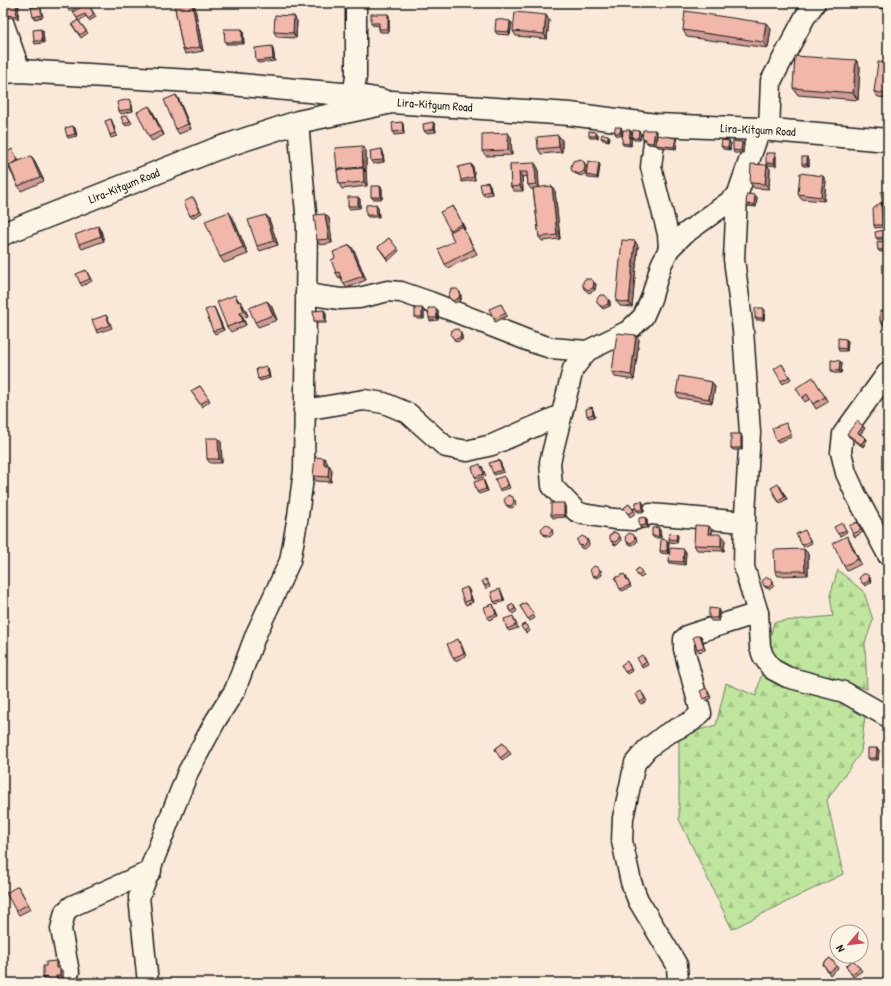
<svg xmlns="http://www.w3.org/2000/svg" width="891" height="986" font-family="'Patrick Hand',sans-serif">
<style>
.forest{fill:url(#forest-firs);stroke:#6e805e}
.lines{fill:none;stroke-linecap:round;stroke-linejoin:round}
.minor-casing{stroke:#1c1c1c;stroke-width:23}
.major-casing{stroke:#1c1c1c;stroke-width:25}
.minor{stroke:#fcf5e5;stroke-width:20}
.major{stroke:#fcf5e5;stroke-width:22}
.wall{fill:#cf9d93;stroke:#1c1c1c}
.shaded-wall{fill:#a98078;stroke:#1c1c1c}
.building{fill:#f1b7ab;stroke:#1c1c1c}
.labels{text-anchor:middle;stroke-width:3.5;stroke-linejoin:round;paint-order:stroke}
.street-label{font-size:12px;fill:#1c1c1c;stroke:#fcf5e5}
</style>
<defs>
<pattern id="forest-firs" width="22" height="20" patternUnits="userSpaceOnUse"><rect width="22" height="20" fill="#c0e59f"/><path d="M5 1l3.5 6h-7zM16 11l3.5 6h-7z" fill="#a4c488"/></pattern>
</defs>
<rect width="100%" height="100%" fill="#fae9d9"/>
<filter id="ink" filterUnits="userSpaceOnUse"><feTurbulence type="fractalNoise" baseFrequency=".025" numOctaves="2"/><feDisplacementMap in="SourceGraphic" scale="8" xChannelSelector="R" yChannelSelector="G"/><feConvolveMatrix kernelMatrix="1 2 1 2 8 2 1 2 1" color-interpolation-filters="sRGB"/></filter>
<g filter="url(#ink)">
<polygon class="forest" points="838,570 864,592 873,620 865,643 867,689 830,677 829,692 866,706 861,752 827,800 843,874 732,929 679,819 679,736 716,725 726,683 756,696 774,622 833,616 830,595"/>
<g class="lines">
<g class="minor-casing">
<g id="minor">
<polyline points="3,22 20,71"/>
<polyline points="353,95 356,77 356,3"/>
<polyline points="656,125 651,167 668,234 669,249"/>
<polyline points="760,129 737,196 734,259 743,330 750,433 745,514 744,567 758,613 760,647 763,656 772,669 787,677 844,692 888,717"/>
<polyline points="769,130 771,81 805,17 815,3"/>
<polyline points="737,196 683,235 669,249 661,265 651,299 643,317 628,331 587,351 573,369 550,462 552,486 576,511 583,514 614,519 634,520 650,514 745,522"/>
<polyline points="306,294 340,299 359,298 388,291 401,292 430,302 532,342 551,348 587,351"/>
<polyline points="888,372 843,434 841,452 846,473 856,495 888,555"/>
<polyline points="304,410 364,400 384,403 408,413 446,447 467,451 492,445 561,415"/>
<polyline points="69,972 61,929 65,912 72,906 151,871"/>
<polyline points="148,983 139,897 188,772 216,720 235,690 256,634 290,561 298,516 304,470 307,225 298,122"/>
<polyline points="678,983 677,965 638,900 631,882 622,841 623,818 635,763 647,749 665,735 692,721 701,713 684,649 684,639 689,635 758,613"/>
</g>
</g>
<g class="major-casing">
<g id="major">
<polyline points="3,72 20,71 208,82 353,95 381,100"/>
<polyline points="3,234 216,149 298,122 392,102 570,114 656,125 760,129 888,140"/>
</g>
</g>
<use href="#minor" class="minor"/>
<use href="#major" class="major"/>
</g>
<g class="wall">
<polygon points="19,3 18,19 7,17 5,15"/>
<polygon points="64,3 76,3 78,7 70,12"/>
<polygon points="174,3 194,3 203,51 186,54 183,50"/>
<polygon points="769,3 796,3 795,7"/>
<polygon points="856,3 888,3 888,9 859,6"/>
<polygon points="89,5 96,17 89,21 86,16 79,21 88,33 81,38 72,25 78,20 73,12"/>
<polygon points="41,8 43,17 35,19 33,17"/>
<polygon points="388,14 389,16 389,32 380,32 379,29 379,26 372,25 371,23"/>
<polygon points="549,20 547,39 516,36 513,31"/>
<polygon points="297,21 296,38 277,37 274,32"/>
<polygon points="512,23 510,35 497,34 495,31"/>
<polygon points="771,29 768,48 687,37 683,30"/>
<polygon points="43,31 44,43 35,44 34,41"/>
<polygon points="243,31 244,44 226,44 225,42"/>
<polygon points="272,46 273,49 275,61 258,63 256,61"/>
<polygon points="856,60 860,67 858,100 798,95 793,88"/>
<polygon points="888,63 888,98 878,97 874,92"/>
<polygon points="176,95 179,100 191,129 179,134 176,129"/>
<polygon points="131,101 133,111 121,114 119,111"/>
<polygon points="152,110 164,135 152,141 149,137"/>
<polygon points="128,117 132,123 126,126 124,124"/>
<polygon points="112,121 117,136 111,138 110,135"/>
<polygon points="433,122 435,125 436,132 426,133 424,131"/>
<polygon points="403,124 404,134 394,135 393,132"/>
<polygon points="621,127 622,130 622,136 616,135 615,133"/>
<polygon points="75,128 77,136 68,138 67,136"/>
<polygon points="630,130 632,133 631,146 623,145 622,143"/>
<polygon points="596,132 598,134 598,138 590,138 589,136"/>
<polygon points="657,132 655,145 648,144 646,142 646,141 644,140 642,138"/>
<polygon points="641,133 640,140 634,140 632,138"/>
<polygon points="511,137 512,155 486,156 482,151"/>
<polygon points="610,137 609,141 603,140 601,138"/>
<polygon points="3,138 6,146 3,147"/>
<polygon points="676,138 677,140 676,149 658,147 656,145"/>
<polygon points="562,140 562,152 541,154 538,149"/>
<polygon points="729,141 731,143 730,150 723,149 721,146"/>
<polygon points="744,144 743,153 734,153 733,150"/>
<polygon points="362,146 366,151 366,172 367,186 342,189 339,184 337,171 337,169"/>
<polygon points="14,152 19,161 34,160 44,181 21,191 18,186 8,166"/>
<polygon points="383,152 384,162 373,164 371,161"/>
<polygon points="775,153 776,156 776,166 768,165 766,163"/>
<polygon points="807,157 809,159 809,166 803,166 802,164"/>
<polygon points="584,162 587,168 586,173 581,176 574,173 572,171"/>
<polygon points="471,164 473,167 475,180 462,182 461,180"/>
<polygon points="510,164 538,168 539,187 555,191 560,239 542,241 539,237 533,189 531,189 528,185 527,176 522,177 523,191 514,191 511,187"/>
<polygon points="600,165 598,179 588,178 586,175"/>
<polygon points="767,165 770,169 769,189 754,188 750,183"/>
<polygon points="826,181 824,201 801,199 798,194"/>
<polygon points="490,185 492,194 484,196 482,193"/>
<polygon points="380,186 382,188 382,199 373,199 371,197"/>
<polygon points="888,192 888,239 887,237 883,207 884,227 875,228 874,225"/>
<polygon points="193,197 202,213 192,218 190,216"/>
<polygon points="358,197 360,199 360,208 349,209 348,206"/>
<polygon points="757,197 756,207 748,206 746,204"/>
<polygon points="453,206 456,211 465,229 464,229 477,254 448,268 445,264 454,241 450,230"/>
<polygon points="378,207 379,217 368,217 366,215"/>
<polygon points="325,214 329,218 332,243 320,245 317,240"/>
<polygon points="266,215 269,219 278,245 260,251 257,246"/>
<polygon points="233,218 248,254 224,263 220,257"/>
<polygon points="884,230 885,232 887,239 878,240 876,238"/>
<polygon points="101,231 104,241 82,249 79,244"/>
<polygon points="389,238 399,251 388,261 378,247"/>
<polygon points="888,242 888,251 880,252 878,250"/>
<polygon points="638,246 632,307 620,306 616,301"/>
<polygon points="354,250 366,280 347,288 343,283 341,277 339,278 336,273 335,258"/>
<polygon points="86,270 92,281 82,286 80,283"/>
<polygon points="596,284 595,290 589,293 584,289 583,286"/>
<polygon points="235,295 239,301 243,305 248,316 243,318 246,325 231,332 227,327"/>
<polygon points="461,295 461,300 455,303 450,299 448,297"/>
<polygon points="267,301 271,305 277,320 258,327 255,322"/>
<polygon points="610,301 610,306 603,309 597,303"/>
<polygon points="501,304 507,316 495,322 494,319"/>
<polygon points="422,308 424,310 424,319 417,319 415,317"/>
<polygon points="215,309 224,330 215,334 213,331"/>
<polygon points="324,310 326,313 326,323 315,323 314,321"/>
<polygon points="438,310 438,320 430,321 429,318"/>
<polygon points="765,310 764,320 756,320 755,318"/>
<polygon points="888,311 888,324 882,324 880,321"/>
<polygon points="106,315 108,318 112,328 97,333 96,330"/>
<polygon points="451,335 462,336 462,340 456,342"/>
<polygon points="636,335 639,340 634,380 615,377 612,372"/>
<polygon points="846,339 848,341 847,351 839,351 838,348"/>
<polygon points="842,363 841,373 833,373 831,370"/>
<polygon points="782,364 791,379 783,384 781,381"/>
<polygon points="266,366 268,368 270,378 260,381 258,379"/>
<polygon points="816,382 828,402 816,409 810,399 805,402 802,398"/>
<polygon points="200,386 210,401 202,407 191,391"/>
<polygon points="715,387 712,403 679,398 676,393"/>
<polygon points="593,410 595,417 589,418 587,416"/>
<polygon points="787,425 792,437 778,442 776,440"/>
<polygon points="863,426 865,428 860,434 866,438 867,440 863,447 849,437 847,434"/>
<polygon points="741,434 742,437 742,450 733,450 731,448"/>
<polygon points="221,442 222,463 210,463 207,459"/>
<polygon points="327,462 327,465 329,465 332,470 331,482 316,481 313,476"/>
<polygon points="500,462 504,472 494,475 493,473"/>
<polygon points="482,466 486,476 477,479 475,477"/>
<polygon points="504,476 506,478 510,488 500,491 499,489"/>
<polygon points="483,479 484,481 488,491 479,494 477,492"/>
<polygon points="780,486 787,499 780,503 778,501"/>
<polygon points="515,500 516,505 512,508 508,507 506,505"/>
<polygon points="629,504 636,513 630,517 624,508"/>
<polygon points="644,504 644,512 638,512 636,510"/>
<polygon points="565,506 566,517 553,518 551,515"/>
<polygon points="647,519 648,528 641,528 639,526"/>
<polygon points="842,523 847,532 840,536 838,534"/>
<polygon points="858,524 863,532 855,537 853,534"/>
<polygon points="552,529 553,534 550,537 545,536 543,534"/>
<polygon points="660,530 661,538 654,538 652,536"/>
<polygon points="712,530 712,534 725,539 724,551 697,550 694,545"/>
<polygon points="806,533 812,543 804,547 802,545"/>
<polygon points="620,536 621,541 617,545 613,544 611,541"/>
<polygon points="678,536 677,543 670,542 669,539"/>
<polygon points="636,537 637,542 633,545 628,544 627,542"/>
<polygon points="586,538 588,540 589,545 585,549 581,548 579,545"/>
<polygon points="667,540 669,542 668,554 661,553 660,551"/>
<polygon points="850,541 861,564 847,571 844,566"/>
<polygon points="686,552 685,565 670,563 669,561"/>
<polygon points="808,553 808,575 778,576 775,571"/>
<polygon points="639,568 644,576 640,578 635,571"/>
<polygon points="601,570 602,575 598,578 594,577 592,575"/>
<polygon points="626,576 631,587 622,591 620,589"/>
<polygon points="869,576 870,578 871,583 865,586 859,578"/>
<polygon points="486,579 490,586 486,589 482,581"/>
<polygon points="772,579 773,581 774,586 770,589 766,588 764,586"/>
<polygon points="469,590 473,602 466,605 464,602"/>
<polygon points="501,591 505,601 496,604 494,602"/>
<polygon points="526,603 535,618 530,621 520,606"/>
<polygon points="513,604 517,611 513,614 508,607"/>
<polygon points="494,607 498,616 489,620 487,617"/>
<polygon points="719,611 719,621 711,621 709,618"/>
<polygon points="514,618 518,628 509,631 507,629"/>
<polygon points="525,624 530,631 526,633 521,626"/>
<polygon points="700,635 702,638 705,650 699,652 697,649"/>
<polygon points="460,641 466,656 455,661 453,658"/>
<polygon points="644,657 648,665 642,668 641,665"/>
<polygon points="629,664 632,671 627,674 625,672"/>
<polygon points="708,691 711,698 706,701 704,699"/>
<polygon points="643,694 647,701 641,704 640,702"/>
<polygon points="503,743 511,754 502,760 495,749"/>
<polygon points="877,748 879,750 878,760 870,760 868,758"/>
<polygon points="18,886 21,891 31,909 19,915 16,911"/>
<polygon points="830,958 838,968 830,975 823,964"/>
<polygon points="853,960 862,971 853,977 846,966"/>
<polygon points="56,961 59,966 59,968 63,972 63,980 60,980 60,983 49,983 49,982 46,982 43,978 46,966"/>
</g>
<g class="shaded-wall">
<polygon points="17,3 19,3 18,19 16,16"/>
<polygon points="192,3 194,3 203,51 200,47"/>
<polygon points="792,3 796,3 795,7"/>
<polygon points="388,14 389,16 389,32 388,29"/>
<polygon points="546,15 549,20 547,39 544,34"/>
<polygon points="294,16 297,21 296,38 293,33"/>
<polygon points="510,21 512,23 510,35 509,32"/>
<polygon points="766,23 771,29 768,48 763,42"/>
<polygon points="41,29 43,31 44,43 42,41"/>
<polygon points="242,29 243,31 244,44 242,42"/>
<polygon points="272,46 273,49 275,61 273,59"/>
<polygon points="856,60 860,67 858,100 853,93"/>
<polygon points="176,95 179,100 191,129 188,124"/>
<polygon points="130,99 131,101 133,111 132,109"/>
<polygon points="149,106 152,110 164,135 161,131"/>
<polygon points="111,119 112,121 117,136 115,133"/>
<polygon points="402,122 403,124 404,134 403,131"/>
<polygon points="433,122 435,125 436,132 434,129"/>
<polygon points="73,126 75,128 77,136 75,134"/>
<polygon points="621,127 622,130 622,136 620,133"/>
<polygon points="630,130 632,133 631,146 629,144"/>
<polygon points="655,130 657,132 655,145 653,143"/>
<polygon points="639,131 641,133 640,140 638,138"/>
<polygon points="596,132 598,134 598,138 596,136"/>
<polygon points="508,133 511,137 512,155 508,150"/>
<polygon points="558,135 562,140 562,152 559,147"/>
<polygon points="608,135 610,137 609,141 608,139"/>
<polygon points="676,138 677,140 676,149 674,147"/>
<polygon points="729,141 731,143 730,150 728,148"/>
<polygon points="742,142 744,144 743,153 741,151"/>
<polygon points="362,146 366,151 366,172 363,167"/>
<polygon points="382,149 383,152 384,162 383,160"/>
<polygon points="775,153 776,156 776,166 774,163"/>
<polygon points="31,156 34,160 44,181 40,177"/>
<polygon points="807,157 809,159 809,166 807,164"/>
<polygon points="584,162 587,168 586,173 584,171"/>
<polygon points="535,163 538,168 539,189 536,184"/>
<polygon points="599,163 600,165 598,179 597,177"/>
<polygon points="471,164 473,167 475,180 474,177"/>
<polygon points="767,165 770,169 769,189 765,184"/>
<polygon points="363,168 366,173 367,186 364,182"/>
<polygon points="519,172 522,177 523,191 520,186"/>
<polygon points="823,176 826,181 824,201 821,197"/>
<polygon points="488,182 490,185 492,194 490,191"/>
<polygon points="380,186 382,188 382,199 381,197"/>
<polygon points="552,186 555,191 560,239 557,235"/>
<polygon points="755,195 757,197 756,207 754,205"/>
<polygon points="358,197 360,199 360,208 358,206"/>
<polygon points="881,202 883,204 884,227 882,225"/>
<polygon points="376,204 378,207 379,217 377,215"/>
<polygon points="453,206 456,211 465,229 462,224"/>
<polygon points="229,212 233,218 248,254 243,247"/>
<polygon points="325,214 329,218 332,243 329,239"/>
<polygon points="266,215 269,219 278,245 274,241"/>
<polygon points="98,226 101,231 104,241 101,236"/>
<polygon points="884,230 885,232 887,239 885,237"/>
<polygon points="635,241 638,246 632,307 629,303"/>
<polygon points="350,245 354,250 366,280 363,276"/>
<polygon points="594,282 596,284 595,290 593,288"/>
<polygon points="460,292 461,295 461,300 459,298"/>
<polygon points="608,299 610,301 610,306 608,304"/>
<polygon points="240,301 243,305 248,316 244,311"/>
<polygon points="267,301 271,305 277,320 273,315"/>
<polygon points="214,307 215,309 224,330 222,328"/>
<polygon points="422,308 424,310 424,319 422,317"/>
<polygon points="436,308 438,310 438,320 437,318"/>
<polygon points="763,308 765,310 764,320 763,318"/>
<polygon points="324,310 326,313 326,323 325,321"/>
<polygon points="240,313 243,318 246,325 243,321"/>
<polygon points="461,333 462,336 462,340 460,338"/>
<polygon points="636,335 639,340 634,380 631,375"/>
<polygon points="846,339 848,341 847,351 846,349"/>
<polygon points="840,361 842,363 841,373 839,371"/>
<polygon points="266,366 268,368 270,378 269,376"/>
<polygon points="712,382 715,387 712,403 709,399"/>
<polygon points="592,407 593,410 595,417 593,414"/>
<polygon points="863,426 865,428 860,435 858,433"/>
<polygon points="741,434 742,437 742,450 741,448"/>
<polygon points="218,438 221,442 222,463 219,459"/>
<polygon points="866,438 867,440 863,447 861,444"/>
<polygon points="324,458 327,462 327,470 324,465"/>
<polygon points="499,460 500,462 504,472 502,470"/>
<polygon points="329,465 332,470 331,482 328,477"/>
<polygon points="483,479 484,481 488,491 486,489"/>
<polygon points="642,501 644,504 644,512 643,510"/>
<polygon points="564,503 565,506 566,517 564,515"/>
<polygon points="645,517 647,519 648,528 646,525"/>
<polygon points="709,526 712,530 712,538 708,534"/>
<polygon points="658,527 660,530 661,538 659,536"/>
<polygon points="677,534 678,536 677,543 676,540"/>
<polygon points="721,534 725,539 724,551 721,546"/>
<polygon points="847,536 850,541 861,564 858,559"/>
<polygon points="667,540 669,542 668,554 667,551"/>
<polygon points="684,549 686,552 685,565 683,562"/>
<polygon points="804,549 808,553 808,575 805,571"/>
<polygon points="869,576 870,578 871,583 869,581"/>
<polygon points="467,587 469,590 473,602 471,600"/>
<polygon points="500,589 501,591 505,601 503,599"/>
<polygon points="493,604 494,607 498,616 496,614"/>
<polygon points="718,609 719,611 719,621 717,618"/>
<polygon points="700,635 702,638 705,650"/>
<polygon points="877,748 879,750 878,760 876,758"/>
<polygon points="56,961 59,966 60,973 56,968"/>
<polygon points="60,968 63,972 63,980 60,976"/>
<polygon points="56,976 60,980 60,983 57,983"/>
</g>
<g class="building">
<polygon points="6,3 17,3 16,16 5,15"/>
<polygon points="64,3 76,3 77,4 68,9"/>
<polygon points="88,3 94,15 88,19 85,14 77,18 73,12"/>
<polygon points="174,3 192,3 200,47 183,50"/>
<polygon points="40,6 42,15 33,17 31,7"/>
<polygon points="685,11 766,23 763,42 683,30"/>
<polygon points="515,12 546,15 544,34 513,31"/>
<polygon points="371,14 388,14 388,29 379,29 379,23 371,23"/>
<polygon points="275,15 294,16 293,33 274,32"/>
<polygon points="496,19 510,21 509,32 495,31"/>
<polygon points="78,20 86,31 80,35 72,25"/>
<polygon points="41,29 42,41 34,41 33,30"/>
<polygon points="224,29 242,29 242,42 225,42"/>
<polygon points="272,46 273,59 256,61 255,48"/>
<polygon points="795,56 856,60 853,93 793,88"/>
<polygon points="878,62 888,63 888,94 874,92"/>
<polygon points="176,95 188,124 176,129 164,100"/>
<polygon points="130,99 132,109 119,111 117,102"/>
<polygon points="149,106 161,131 149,137 137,112"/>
<polygon points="127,115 130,121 124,124 121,117"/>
<polygon points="111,119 115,133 110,135 105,121"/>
<polygon points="402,122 403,131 393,132 392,123"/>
<polygon points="433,122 434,129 424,131 423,124"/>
<polygon points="73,126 75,134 67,136 65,128"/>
<polygon points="615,127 621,127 620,133 615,133"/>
<polygon points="623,130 630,130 629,144 622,143"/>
<polygon points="633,130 639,131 638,138 632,138"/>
<polygon points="643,130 655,130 653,143 646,142 646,139 642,138"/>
<polygon points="589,131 596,132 596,136 589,136"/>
<polygon points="508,133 508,150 482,151 482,134"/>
<polygon points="602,134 608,135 608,139 601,138"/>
<polygon points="558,135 559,147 538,149 537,137"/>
<polygon points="657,135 676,138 674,147 656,145"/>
<polygon points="722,140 729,141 728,148 721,146"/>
<polygon points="733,141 742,142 741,151 733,150"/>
<polygon points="362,146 363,167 337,169 335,148"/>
<polygon points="12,149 18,160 8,166 3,156 3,155"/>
<polygon points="382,149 383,160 371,161 370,151"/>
<polygon points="766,153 775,153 774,163 766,163"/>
<polygon points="31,156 40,177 18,186 9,165"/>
<rect x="802" y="157" width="5" height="7"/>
<polygon points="580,159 584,162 585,166 584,171 579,174 572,171 571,167 573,161"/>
<polygon points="588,161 599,163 597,177 586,175"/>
<polygon points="535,163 536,184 528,185 527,172 519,172 520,186 511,187 510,164"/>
<polygon points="471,164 474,177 461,180 458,167"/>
<polygon points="751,164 767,165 765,184 750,183"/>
<polygon points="363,168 364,182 339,184 337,170"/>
<polygon points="800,173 823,176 821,197 798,194"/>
<polygon points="488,182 490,191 482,193 480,184"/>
<polygon points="371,186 380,186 381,197 371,197"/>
<polygon points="552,186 557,235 539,237 533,188"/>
<polygon points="881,192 888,192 888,237 887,237"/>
<polygon points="747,194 755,195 754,205 746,204"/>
<polygon points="193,197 200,211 190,216 184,202"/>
<rect x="348" y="197" width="10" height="9"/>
<polygon points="881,202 882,225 874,225 873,209"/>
<polygon points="376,204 377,215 366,215 366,205"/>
<polygon points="453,206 462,224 450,230 440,212"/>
<polygon points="229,212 243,247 220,257 205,221"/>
<polygon points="325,214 329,239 317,240 314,215"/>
<polygon points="266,215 274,241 257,246 248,220"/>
<polygon points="98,226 101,236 79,244 75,235"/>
<polygon points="462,226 474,249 445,264 438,249 454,241 450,232"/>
<polygon points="884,230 885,237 876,238 875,232"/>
<polygon points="389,238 398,249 387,258 378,247"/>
<polygon points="622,240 635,241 629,303 616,301"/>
<polygon points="887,241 888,249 878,250 877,242"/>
<polygon points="350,245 363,276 343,283 339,272 336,273 331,260 335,258 333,252"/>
<polygon points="86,270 90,279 80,283 76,274"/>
<polygon points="585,279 591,279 594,282 593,288 588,290 583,286 583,282"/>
<polygon points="451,289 457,289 460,292 459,298 453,301 448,297"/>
<polygon points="235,295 238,302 240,301 244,311 240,313 243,321 227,327 217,302"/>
<polygon points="600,295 605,295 608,299 608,304 602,307 597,303 597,299"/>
<polygon points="267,301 273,315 255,322 249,308"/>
<polygon points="501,304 506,313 494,319 489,309"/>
<polygon points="214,307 222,328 213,331 205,310"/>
<rect x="415" y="308" width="7" height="9"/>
<polygon points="428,308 436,308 437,318 429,318"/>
<rect x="755" y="308" width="8" height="10"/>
<polygon points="324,310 325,321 314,321 313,311"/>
<polygon points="880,311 888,311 888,322 880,321"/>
<polygon points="106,315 110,325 96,330 92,320"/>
<polygon points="458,329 461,333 460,338 454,339 451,335 452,330"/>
<polygon points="617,333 636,335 631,375 612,372"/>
<polygon points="888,334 888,344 887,344"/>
<polygon points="838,338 846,339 846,349 838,348"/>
<polygon points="831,360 840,361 839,371 831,370"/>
<polygon points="782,364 789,377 781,381 774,369"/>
<polygon points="266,366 269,376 258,379 256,369"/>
<polygon points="679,376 712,382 709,399 676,393"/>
<polygon points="813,377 825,397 813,404 807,394 802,398 796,388"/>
<polygon points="200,386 209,399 200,404 191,391"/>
<polygon points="592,407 593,414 587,416 586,409"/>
<polygon points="857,421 863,426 858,433 866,438 861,444 847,434"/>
<polygon points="786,423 791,434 776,440 772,428"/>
<rect x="731" y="434" width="10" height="14"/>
<polygon points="206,438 218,438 219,459 207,459"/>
<polygon points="315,457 324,458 324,465 329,465 328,477 313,476"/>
<polygon points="499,460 502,470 493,473 489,463"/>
<polygon points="480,464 484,474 475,477 472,467"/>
<polygon points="504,476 508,486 499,489 495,479"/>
<polygon points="483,479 486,489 477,492 474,482"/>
<polygon points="778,484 785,497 778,501 771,488"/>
<polygon points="508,495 513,497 514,502 511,506 506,505 504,500"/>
<polygon points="642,501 643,510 636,510 636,502"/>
<rect x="551" y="503" width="13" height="12"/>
<polygon points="629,504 634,511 628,514 624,508"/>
<polygon points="645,517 646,525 639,526 639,518"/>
<polygon points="857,522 861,530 853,534 849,526"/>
<polygon points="842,523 846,530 838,534 834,527"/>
<polygon points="546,524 551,527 552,531 548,535 543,534 541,529"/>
<polygon points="695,525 709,526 708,534 721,534 721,546 694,545"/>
<polygon points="658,527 659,536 652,536 652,528"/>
<polygon points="805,530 810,541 802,545 796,534"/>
<polygon points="614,532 618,534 619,539 615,542 611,541 609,536"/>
<polygon points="629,533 634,535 635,540 631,543 627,542 625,537"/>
<polygon points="670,533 677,534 676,540 669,539"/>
<polygon points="582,536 586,538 587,543 584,546 579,545 577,540"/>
<polygon points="847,536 858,559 844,566 833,543"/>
<polygon points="661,539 667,540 667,551 660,551"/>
<polygon points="670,548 684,549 683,562 669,561"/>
<polygon points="804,549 805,571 775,571 774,550"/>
<polygon points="594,566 599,568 600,572 597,576 592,575 590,570"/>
<polygon points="639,568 642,573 638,576 635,571"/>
<polygon points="624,574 630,585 620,589 615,578"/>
<polygon points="863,574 866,574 869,576 869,581 863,584 859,578"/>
<polygon points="767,577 772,579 773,583 769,587 764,586 762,581"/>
<polygon points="486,579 489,584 485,586 482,581"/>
<polygon points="467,587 471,600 464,602 460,590"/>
<polygon points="500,589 503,599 494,602 491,592"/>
<polygon points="888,591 888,598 885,593"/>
<polygon points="526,603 534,615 528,619 520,606"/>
<polygon points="493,604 496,614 487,617 484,607"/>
<polygon points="513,604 515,609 511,611 508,607"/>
<polygon points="709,608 718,609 717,618 709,618"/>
<polygon points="513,616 516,625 507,629 504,619"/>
<polygon points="525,624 528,628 524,631 521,626"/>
<polygon points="700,635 704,647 697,649 693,637"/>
<polygon points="458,639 464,653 453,658 447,644"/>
<polygon points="642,655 646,662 641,665 637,658"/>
<polygon points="627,661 631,669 625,672 621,665"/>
<polygon points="706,688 710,696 704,699 700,691"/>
<polygon points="641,691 645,699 640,702 636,694"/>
<polygon points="503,743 509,751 500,758 495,749"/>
<polygon points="868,748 877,748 876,758 868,758"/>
<polygon points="18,886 28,904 16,911 6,893"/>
<polygon points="830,958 837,966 829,972 823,964"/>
<polygon points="853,960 860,968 852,974 846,966"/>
<polygon points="56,961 56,968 60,968 60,976 56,976 57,983 49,983 48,977 43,978 43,966 46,966 46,962"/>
<polygon points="77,981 77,983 65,983 65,982"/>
</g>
</g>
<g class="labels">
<g class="street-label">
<text transform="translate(435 105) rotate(4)" y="4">Lira-Kitgum Road</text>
<text transform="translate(758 130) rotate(3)" y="4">Lira-Kitgum Road</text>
<text transform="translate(124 186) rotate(-22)" y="4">Lira-Kitgum Road</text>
</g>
</g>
<rect width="891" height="986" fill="none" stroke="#fcf5e5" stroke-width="16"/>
<rect x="8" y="8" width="875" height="970" fill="none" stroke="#1c1c1c" stroke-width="1.5" filter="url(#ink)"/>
<g transform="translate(849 944) rotate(242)"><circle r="19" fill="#fcf5e5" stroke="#a29e95"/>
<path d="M0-3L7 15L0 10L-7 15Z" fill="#d1495b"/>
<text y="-6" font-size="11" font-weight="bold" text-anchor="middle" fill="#1c1c1c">N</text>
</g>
</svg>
